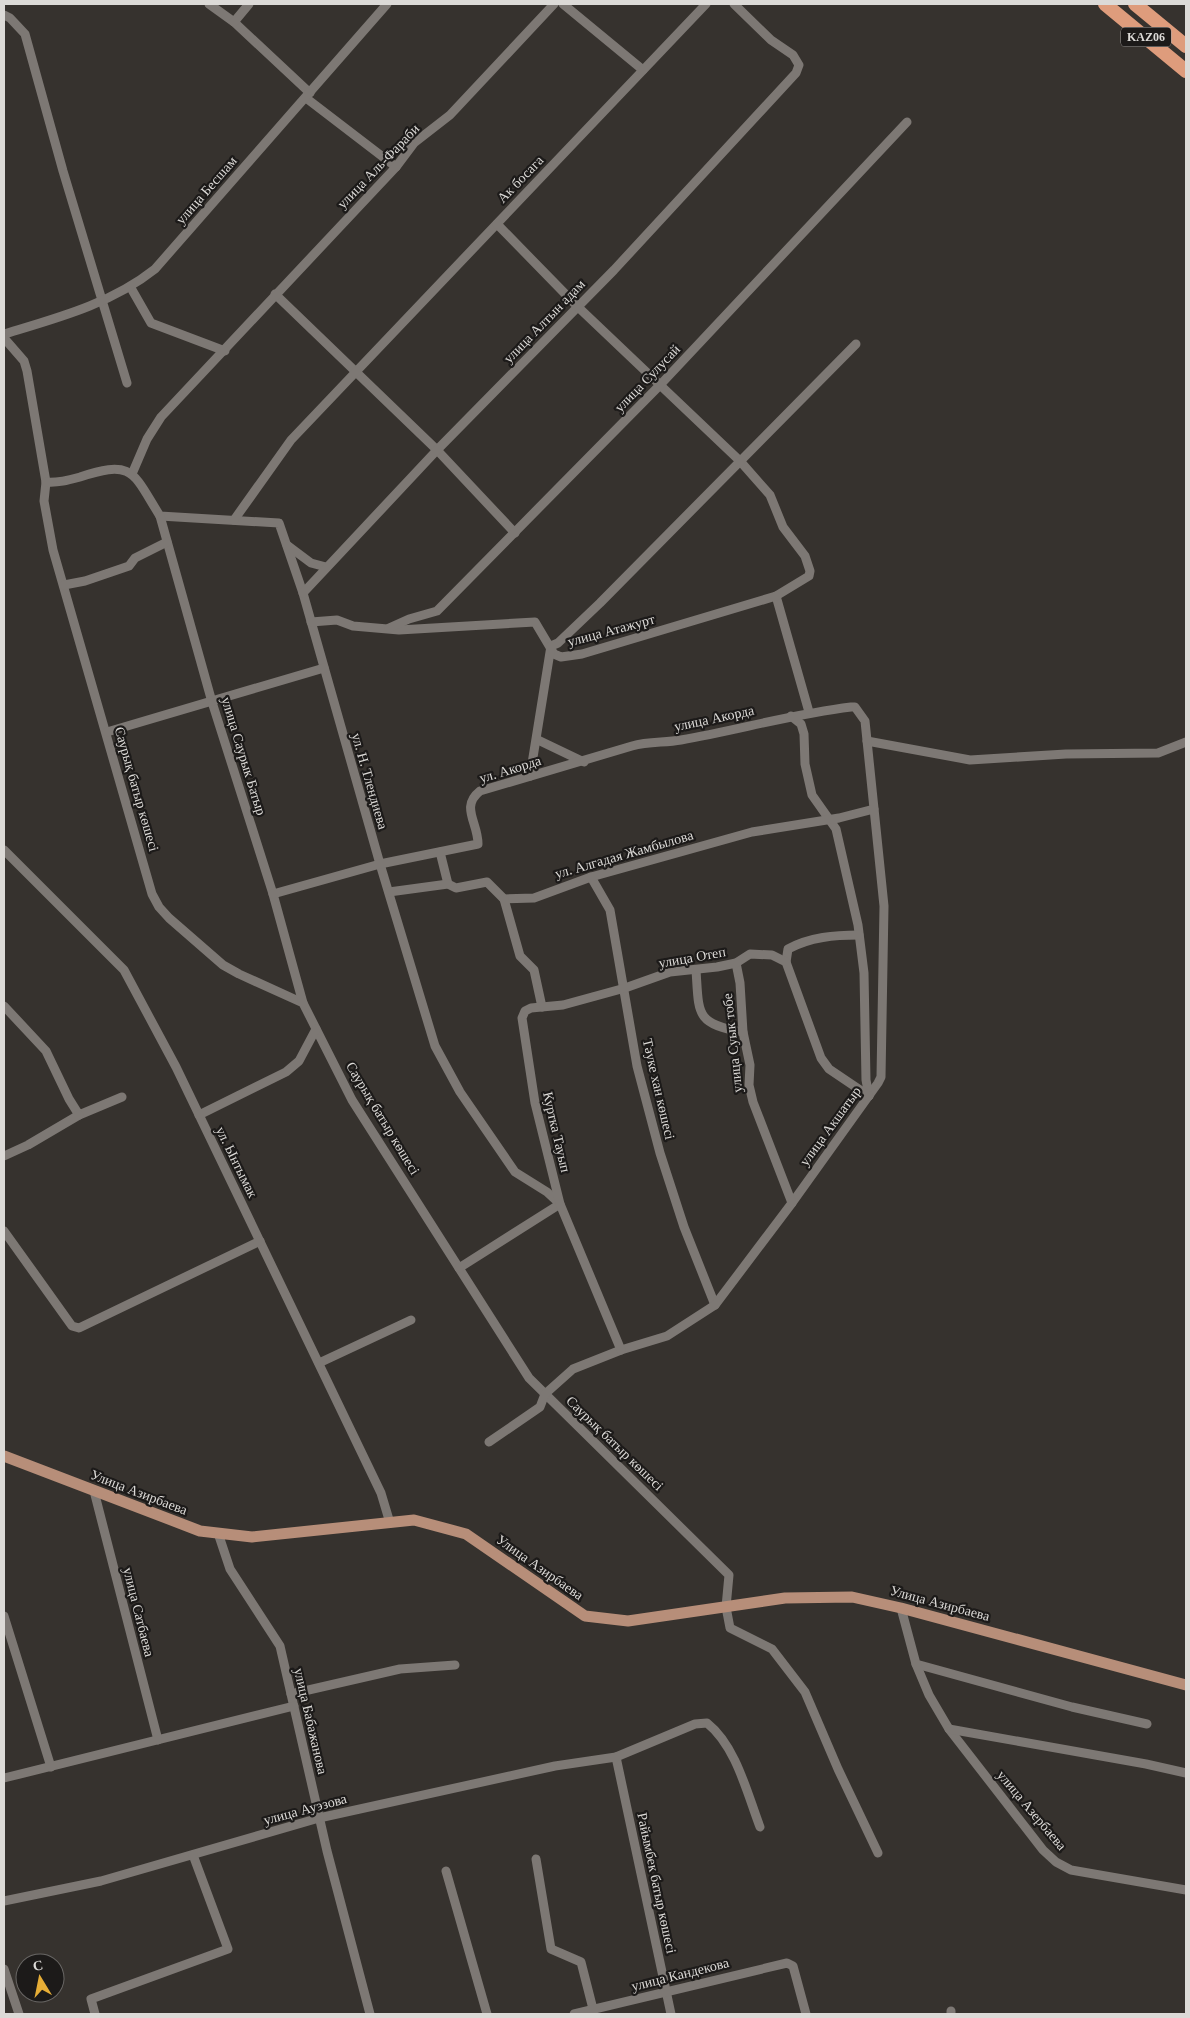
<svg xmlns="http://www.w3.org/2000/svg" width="1190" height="2018" font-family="'Times New Roman',serif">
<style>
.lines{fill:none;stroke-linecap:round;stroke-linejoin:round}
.minor{stroke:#7d7874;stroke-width:9}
.major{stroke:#b78e79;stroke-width:11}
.highway{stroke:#de9c7c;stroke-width:14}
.labels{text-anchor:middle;stroke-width:4.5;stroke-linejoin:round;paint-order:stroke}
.shield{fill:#1c1a19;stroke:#a2a09e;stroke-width:1}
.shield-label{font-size:12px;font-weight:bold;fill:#dcdad7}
.street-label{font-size:14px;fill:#dcdad7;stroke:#1c1a19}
</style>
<rect width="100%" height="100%" fill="#36322e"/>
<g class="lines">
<g class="minor">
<polyline points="209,4 234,22 310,93"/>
<polyline points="563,4 643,70"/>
<polyline points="4,15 10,18 25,34 63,171 127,383"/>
<polyline points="234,22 249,4"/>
<polyline points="306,98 396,167"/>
<polyline points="131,288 151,323 225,351"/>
<polyline points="275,294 437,450 515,533"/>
<path d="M4,334c53,-16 107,-30 151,-65l232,-265"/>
<polyline points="4,338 24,361 27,371 46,482 44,501 53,550 152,894 159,907 169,918 223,965 239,974 303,1003 352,1100 529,1378 729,1575 726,1607 730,1628 772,1649 805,1692 838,1769 878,1853"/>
<polyline points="132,474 147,439 161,417 396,167 414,143 450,115 554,4"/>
<path d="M46,482c13,1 23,-2 34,-5 54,-18 53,-4 80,39l119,7 24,70 77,271 55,182 25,46 55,80 32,20 13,12 -101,64"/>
<polyline points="160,516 212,702 273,894 303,1003"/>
<polyline points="234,520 291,440 706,4"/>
<polyline points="287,545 311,563 326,567"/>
<polyline points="64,585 85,581 129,566 135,558 167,542"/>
<polyline points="303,593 437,450 614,270 796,73 799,65 793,55 771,40 734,4"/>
<polyline points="776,596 809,712"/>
<polyline points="311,622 337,620 353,626 399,630 535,622 554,654 561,657 582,654 776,596 809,576 810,571 805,556 783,527 770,495 740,461 578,307 497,224"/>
<polyline points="389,628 409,619 437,611 661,384 907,122"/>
<polyline points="791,716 801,724 804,734 805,764 812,795 836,829 858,925 864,973 866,1080 869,1096"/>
<polyline points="107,732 324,668"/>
<polyline points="538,740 584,762"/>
<polyline points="867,741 970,760 1066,754 1158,753 1186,742"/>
<polyline points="530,776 551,646 558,643 600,603 856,344"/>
<polyline points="4,850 124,970 176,1067 381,1493 390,1523"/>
<polyline points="440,852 448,884"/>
<polyline points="591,877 610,910 637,1066 660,1153 684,1227 715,1305"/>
<polyline points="389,892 448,884 456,888 487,882 504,899 534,898 591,877 752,832 839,818 874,809"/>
<path d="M273,894l107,-30 98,-20c0,-22 -18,-37 2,-53l152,-45c17,-5 32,-3 49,-6 57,-10 112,-26 170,-33h4l10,14 19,185 -3,171 -3,6 -86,120 -77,102 -48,31 -46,14 -48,19 -28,25 -5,13 -51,35"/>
<polyline points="504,899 520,956 534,970 542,1007"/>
<path d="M786,962l2,-13c22,-12 47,-14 71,-14"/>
<polyline points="736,963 740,983 743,1032 750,1065 749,1085 753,1102 792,1203"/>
<path d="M696,970c3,44 -1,54 47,62"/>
<polyline points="4,1006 46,1051 69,1099 79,1115 122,1097"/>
<polyline points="199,1115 286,1072 299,1061 316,1029"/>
<polyline points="4,1156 28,1145 79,1115"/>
<polyline points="4,1231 72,1326 79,1328 260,1241"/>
<polyline points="621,1350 560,1204 535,1103 522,1018 525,1011 531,1008 563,1005 625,988 670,972 717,967 736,963 750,954 772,955 786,962 821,1058 829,1069 869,1096"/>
<polyline points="319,1363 411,1320"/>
<polyline points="94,1491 158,1740"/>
<polyline points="218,1533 230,1569 280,1646 327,1851 370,2014"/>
<polyline points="901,1608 916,1664 1072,1707 1147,1724"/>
<polyline points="4,1616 51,1767"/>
<polyline points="916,1664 929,1695 949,1729 1043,1850 1056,1862 1071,1870 1186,1890"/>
<polyline points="291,1694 400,1669 455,1665"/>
<polyline points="949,1729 1146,1764 1186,1773"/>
<polyline points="616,1757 671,2014"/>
<polyline points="4,1778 294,1706"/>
<polyline points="536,1859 551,1949 581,1962 593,2009"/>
<polyline points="446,1871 487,2014"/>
<path d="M4,1901l97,-20 218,-63 236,-52 61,-9 79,-33 12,-1c29,23 40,70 53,104"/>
<polyline points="4,1969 19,2014"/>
<polyline points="951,2011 951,2014"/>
<polyline points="95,2014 91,1999 228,1949 193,1855"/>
<polyline points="574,2014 787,1963 793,1966 806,2014"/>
</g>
<polyline class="major" points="4,1456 200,1531 252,1537 414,1520 466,1534 585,1616 628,1621 785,1598 852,1597 901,1608 1186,1685"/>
<g class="highway">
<polyline points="1105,4 1186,71"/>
<polyline points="1135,4 1186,46"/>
</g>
</g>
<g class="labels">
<rect class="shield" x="1121" y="27.5" width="50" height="19" rx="4"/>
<g class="shield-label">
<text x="1146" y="41">KАZ06</text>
</g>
<g class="street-label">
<text transform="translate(378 166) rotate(-46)" y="5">улица Аль-Фараби</text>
<text transform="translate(520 179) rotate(-46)" y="5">Ак босага</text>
<text transform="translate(206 190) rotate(-49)" y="5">улица Бесшам</text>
<text transform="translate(544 321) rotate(-46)" y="5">улица Алтын адам</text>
<text transform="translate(647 378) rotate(-46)" y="5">улица Сулусай</text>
<text transform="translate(611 630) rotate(-15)" y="5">улица Атажурт</text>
<text transform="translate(714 718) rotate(-12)" y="5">улица Акорда</text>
<text transform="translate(244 756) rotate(73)" y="5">улица Саурык Батыр</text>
<text transform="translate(510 769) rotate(-17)" y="5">ул. Акорда</text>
<text transform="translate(370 781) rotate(74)" y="5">ул. Н. Тлендиева</text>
<text transform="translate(137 789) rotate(74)" y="5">Саурық батыр көшесі</text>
<text transform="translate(624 854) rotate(-16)" y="5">ул. Алгадая Жамбылова</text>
<text transform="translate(692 957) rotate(-10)" y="5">улица Отеп</text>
<text transform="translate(732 1043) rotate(-96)" y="5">улица Суык тобе</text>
<text transform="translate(659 1089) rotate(77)" y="5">Тәуке хан көшесі</text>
<text transform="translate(383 1118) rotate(59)" y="5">Саурық батыр көшесі</text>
<text transform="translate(830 1126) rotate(-54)" y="5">улица Акшатыр</text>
<text transform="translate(557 1132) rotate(77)" y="5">Куртка Тауып</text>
<text transform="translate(237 1162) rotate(64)" y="5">ул. Ынтымак</text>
<text transform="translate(615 1443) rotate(44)" y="5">Саурық батыр көшесі</text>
<text transform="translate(139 1492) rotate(21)" y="5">Улица Азирбаева</text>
<text transform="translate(540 1567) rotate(35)" y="5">Улица Азирбаева</text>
<text transform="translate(940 1603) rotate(15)" y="5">Улица Азирбаева</text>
<text transform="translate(139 1612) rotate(76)" y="5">улица Сатбаева</text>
<text transform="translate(311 1721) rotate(77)" y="5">улица Бабажанова</text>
<text transform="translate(305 1809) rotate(-15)" y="5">улица Ауэзова</text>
<text transform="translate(1032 1810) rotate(50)" y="5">улица Азербаева</text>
<text transform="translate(657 1883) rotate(78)" y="5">Райымбек батыр көшесі</text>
<text transform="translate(680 1974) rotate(-14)" y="5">улица Кандекова</text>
</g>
</g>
<rect width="1190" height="2018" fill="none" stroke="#dcdad7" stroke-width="10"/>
<g transform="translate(40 1978) rotate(350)"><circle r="24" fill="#1c1a19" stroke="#696765"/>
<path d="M0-4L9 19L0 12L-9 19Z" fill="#e6ad36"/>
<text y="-8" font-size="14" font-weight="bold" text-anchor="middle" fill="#dcdad7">С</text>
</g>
</svg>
